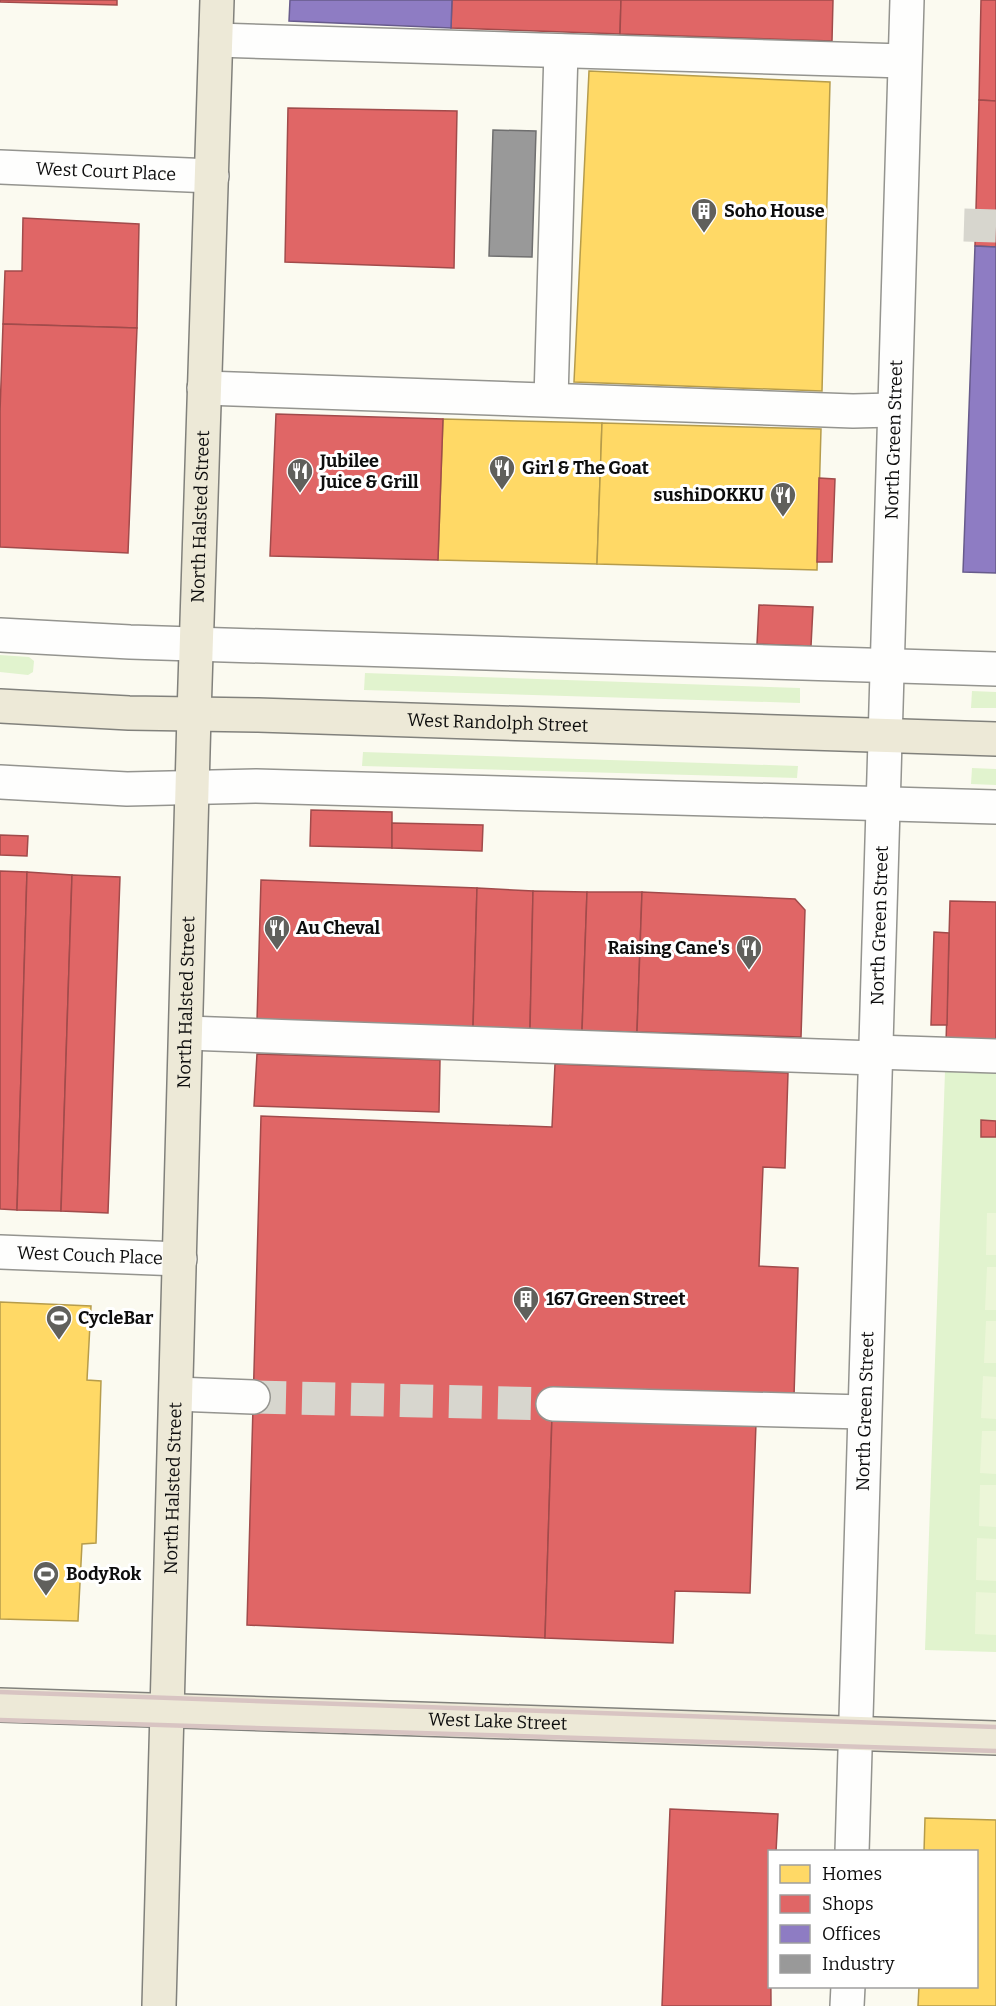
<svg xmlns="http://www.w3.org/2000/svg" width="996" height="2006" font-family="Bitter,serif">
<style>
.green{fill:#e1f3ce}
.pitch{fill:#ecf6d8}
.homes{fill:#ffd966;stroke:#b69c4b;stroke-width:1.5}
.shops{fill:#e06666;stroke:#a14b4b;stroke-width:1.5}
.offices{fill:#8e7cc3;stroke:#675b8c;stroke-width:1.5}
.industry{fill:#999;stroke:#6f6f6f;stroke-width:1.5}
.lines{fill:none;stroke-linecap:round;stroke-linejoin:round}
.minor-tunnel{stroke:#d7d6ce;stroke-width:33;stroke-dasharray:33 16;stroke-linecap:butt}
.minor-casing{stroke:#94948f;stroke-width:36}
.major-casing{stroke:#81817c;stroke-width:36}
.minor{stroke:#fefefd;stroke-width:33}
.major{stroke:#ede9d7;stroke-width:33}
.rail{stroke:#d8c4c2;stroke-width:4.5}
.labels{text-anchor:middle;stroke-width:6;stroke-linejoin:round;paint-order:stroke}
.street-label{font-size:18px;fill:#0d0d0d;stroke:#fff}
.poi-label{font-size:18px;font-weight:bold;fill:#0d0d0d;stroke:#fff;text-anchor:start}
</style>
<rect width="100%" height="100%" fill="#fbfaf0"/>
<g class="green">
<polygon points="0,655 29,657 34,661 33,672 28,675 0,672"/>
<polygon points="365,673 800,688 800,703 364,690"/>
<polygon points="972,691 996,692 996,708 971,708"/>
<polygon points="363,752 798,766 797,778 362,766"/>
<polygon points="972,768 996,769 996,785 971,784"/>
<polygon points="945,1071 996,1072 996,1652 925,1650"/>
</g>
<g class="pitch">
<polygon points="987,1213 996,1213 996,1255 986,1255"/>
<polygon points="987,1267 996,1267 996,1310 985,1310"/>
<polygon points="986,1321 996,1321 996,1363 984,1363"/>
<polygon points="983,1376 996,1377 996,1419 981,1418"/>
<polygon points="982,1431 996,1431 996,1474 980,1473"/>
<polygon points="980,1485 996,1485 996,1527 979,1526"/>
<polygon points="977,1538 996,1539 996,1581 976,1580"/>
<polygon points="976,1592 996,1593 996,1635 975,1634"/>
</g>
<g class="homes">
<polygon points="589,71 830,82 822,391 574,382"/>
<polygon points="443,419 602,423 597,564 438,560"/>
<polygon points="602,423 821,429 817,570 597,564"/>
<polygon points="0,1302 91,1306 87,1380 101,1381 96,1543 82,1544 78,1621 0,1619"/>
<polygon points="925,1818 996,1820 996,2006 918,2006 919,1986 976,1986 976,1852 924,1852"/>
</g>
<g class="shops">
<polygon points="0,0 117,0 117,5 0,2"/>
<polygon points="452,0 621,0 620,34 451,28"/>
<polygon points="621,0 833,0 832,41 620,34"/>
<polygon points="981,0 996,0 996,101 979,100"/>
<polygon points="979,100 996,101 996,247 975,246"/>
<polygon points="288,108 457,111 454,268 285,262"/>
<polygon points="23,218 139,224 137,328 3,324 5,271 22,271"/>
<polygon points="3,324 137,328 128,553 0,547 0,412"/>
<polygon points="276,414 443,419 438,560 270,556"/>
<polygon points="819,478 835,479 832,562 817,562"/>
<polygon points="759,605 813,607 811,646 757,644"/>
<polygon points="311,810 392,812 392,848 310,846"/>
<polygon points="392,823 483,825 482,851 392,848"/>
<polygon points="0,835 28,836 27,856 0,855"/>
<polygon points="0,871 27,872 17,1210 0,1209"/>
<polygon points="27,872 72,875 61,1211 17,1210"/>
<polygon points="72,875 120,877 108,1213 61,1211"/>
<polygon points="261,880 477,888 473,1028 257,1021"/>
<polygon points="477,888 533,891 530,1030 473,1028"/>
<polygon points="533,891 587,892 582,1031 530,1030"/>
<polygon points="587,892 642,892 637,1032 582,1031"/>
<polygon points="642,892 795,899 805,910 801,1037 637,1032"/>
<polygon points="950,901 996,902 996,1041 946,1044"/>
<polygon points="934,932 949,933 947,1025 931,1025"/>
<polygon points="257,1054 440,1060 439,1112 254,1106"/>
<polygon points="555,1064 788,1073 785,1168 763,1167 759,1266 798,1268 794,1396 552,1416 545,1638 247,1625 261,1116 552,1127"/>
<polygon points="981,1120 996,1121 996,1137 981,1137"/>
<polygon points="552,1416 756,1423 750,1593 675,1591 673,1643 545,1638"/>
<polygon points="670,1809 778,1814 776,1852 770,1852 771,2006 662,2006"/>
</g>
<g class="offices">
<polygon points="290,0 452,0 451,28 289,21"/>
<polygon points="975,246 996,247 996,573 963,572"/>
</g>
<polygon class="industry" points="493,130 536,131 532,257 489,256"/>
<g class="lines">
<g class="minor-tunnel">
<polyline points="964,225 996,226"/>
<polyline points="253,1397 553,1404"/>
</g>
<g class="minor-casing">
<g id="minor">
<polyline points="216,40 904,61"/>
<path id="s1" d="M0,167l212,9"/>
<polyline points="204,388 853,411 893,410"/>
<polyline points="551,399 561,51"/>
<polyline points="0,635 130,642 996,669"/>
<polyline points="0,782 127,789 256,786 996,807"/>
<polyline points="187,1033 875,1058"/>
<polyline points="875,1052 996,1056"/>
<path id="s2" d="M0,1252l180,7"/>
<polyline points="176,1394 253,1397"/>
<polyline points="553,1404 864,1412"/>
<path id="s3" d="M852,1852l55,-1852"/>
<polyline points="847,2006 848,1986"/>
</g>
</g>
<g class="major-casing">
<g id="major">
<path id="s4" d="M0,706l129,7 129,2 738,24"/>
<path id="s5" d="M0,1705l996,33"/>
<path id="s6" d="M159,2006l35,-1291 23,-715"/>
</g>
</g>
<use href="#minor" class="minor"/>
<use href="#major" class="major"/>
<g class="rail">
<polyline points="0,1692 996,1727"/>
<polyline points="0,1720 996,1751"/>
</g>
</g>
<defs>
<g id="building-pin" transform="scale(1.35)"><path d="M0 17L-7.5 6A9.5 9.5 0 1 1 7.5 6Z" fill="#60605c" stroke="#fff"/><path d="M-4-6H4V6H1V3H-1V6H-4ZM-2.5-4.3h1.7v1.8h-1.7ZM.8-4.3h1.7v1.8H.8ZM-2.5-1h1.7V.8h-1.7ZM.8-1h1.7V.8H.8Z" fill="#fff"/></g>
<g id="restaurant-pin" transform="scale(1.35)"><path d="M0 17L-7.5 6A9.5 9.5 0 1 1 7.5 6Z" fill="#60605c" stroke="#fff"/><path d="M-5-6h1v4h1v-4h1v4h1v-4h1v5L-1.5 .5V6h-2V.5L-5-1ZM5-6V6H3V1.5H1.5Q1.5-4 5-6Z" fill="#fff"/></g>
<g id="stadium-pin" transform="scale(1.35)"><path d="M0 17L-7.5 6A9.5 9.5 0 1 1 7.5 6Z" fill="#60605c" stroke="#fff"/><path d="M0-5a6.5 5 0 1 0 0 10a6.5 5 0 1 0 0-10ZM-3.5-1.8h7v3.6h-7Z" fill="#fff"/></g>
</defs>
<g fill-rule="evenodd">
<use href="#building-pin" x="704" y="211"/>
<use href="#restaurant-pin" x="502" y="468"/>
<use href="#restaurant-pin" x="300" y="471"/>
<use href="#restaurant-pin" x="783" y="495"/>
<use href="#restaurant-pin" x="277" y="928"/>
<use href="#restaurant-pin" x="749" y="948"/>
<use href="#building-pin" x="526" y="1299"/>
<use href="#stadium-pin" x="59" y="1318"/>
<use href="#stadium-pin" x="46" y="1574"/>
</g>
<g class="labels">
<g class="street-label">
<text dy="6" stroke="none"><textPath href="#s1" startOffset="106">West Court Place</textPath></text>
<text dy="6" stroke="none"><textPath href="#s3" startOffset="1413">North Green Street</textPath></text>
<text dy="6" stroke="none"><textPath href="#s6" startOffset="1490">North Halsted Street</textPath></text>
<text dy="6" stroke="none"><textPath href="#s4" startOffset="498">West Randolph Street</textPath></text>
<text dy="6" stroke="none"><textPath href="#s3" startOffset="927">North Green Street</textPath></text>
<text dy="6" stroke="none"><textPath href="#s6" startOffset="1004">North Halsted Street</textPath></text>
<text dy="6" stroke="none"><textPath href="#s2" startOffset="90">West Couch Place</textPath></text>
<text dy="6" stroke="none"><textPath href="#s3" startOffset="441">North Green Street</textPath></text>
<text dy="6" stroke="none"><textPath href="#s6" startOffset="518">North Halsted Street</textPath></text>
<text dy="6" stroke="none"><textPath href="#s5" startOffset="498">West Lake Street</textPath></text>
</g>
<g class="poi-label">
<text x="724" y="217">Soho House</text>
<text x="320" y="467">Jubilee<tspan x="320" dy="21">Juice &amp; Grill</tspan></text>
<text x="522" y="474">Girl &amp; The Goat</text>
<text x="764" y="501" text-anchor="end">sushiDOKKU</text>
<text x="296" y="934">Au Cheval</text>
<text x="730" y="954" text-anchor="end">Raising Cane's</text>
<text x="546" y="1305">167 Green Street</text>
<text x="78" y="1324">CycleBar</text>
<text x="66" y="1580">BodyRok</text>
</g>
</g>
<rect x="768" y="1850" width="210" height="138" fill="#ffffff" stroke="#9e9e9e" stroke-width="1.5"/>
<rect x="780" y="1865" width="30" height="18" fill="#ffd966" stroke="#9e9e9e" stroke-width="1.5"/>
<text x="822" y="1880" font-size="18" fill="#0d0d0d">Homes</text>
<rect x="780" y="1895" width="30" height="18" fill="#e06666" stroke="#9e9e9e" stroke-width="1.5"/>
<text x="822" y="1910" font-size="18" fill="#0d0d0d">Shops</text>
<rect x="780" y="1925" width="30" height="18" fill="#8e7cc3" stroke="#9e9e9e" stroke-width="1.5"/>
<text x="822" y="1940" font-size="18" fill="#0d0d0d">Offices</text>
<rect x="780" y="1955" width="30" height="18" fill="#999999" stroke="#9e9e9e" stroke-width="1.5"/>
<text x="822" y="1970" font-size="18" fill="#0d0d0d">Industry</text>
</svg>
